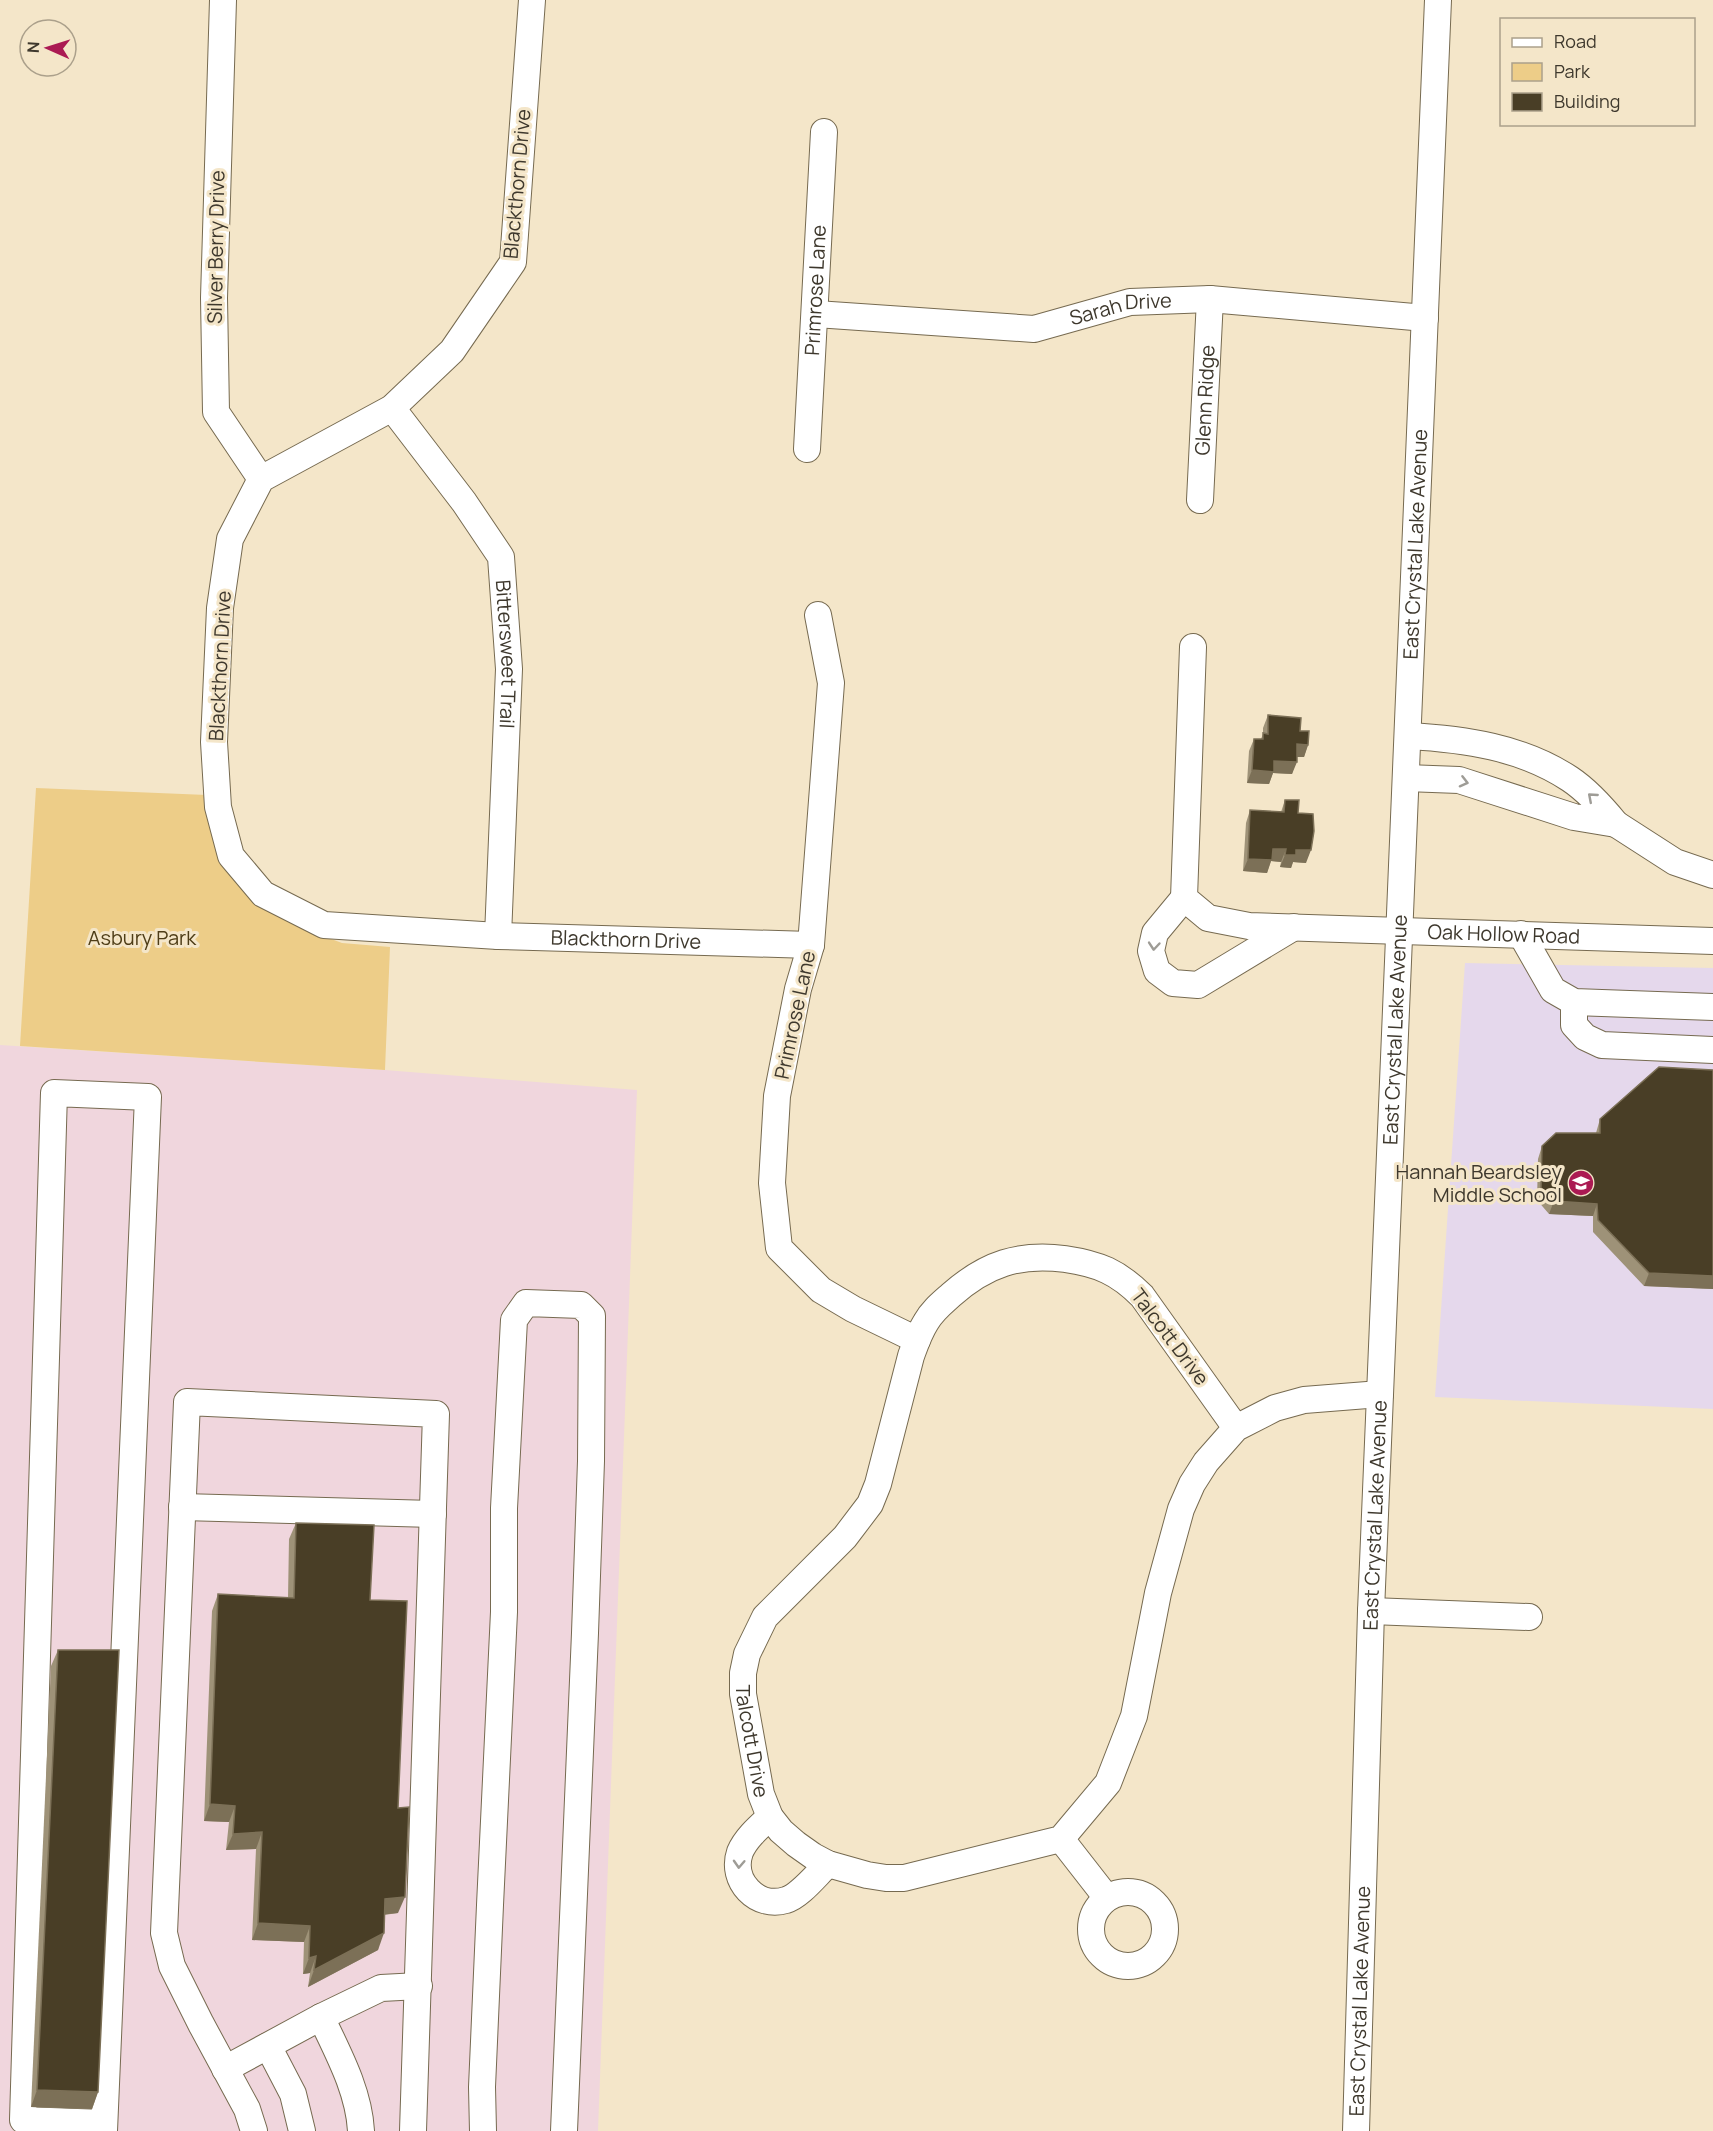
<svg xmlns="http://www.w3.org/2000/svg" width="1713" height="2131" font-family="Manrope,sans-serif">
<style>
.commercial{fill:#f0d6dd}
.education{fill:#e5d8ec}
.green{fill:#edcd88}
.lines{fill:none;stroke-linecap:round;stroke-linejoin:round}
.minor-casing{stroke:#766a50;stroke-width:28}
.minor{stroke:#fff;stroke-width:26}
.wall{fill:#9e9278}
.shaded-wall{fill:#7c7057}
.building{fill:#493e26;stroke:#7c7057;stroke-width:1.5}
.oneway{stroke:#9e9c96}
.labels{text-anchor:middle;stroke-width:6;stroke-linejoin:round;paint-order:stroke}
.street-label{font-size:20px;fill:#3e382d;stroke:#f4e6c9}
.park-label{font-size:20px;fill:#4e3d17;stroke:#f4e6c9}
.poi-label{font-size:20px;fill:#3e382d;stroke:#f4e6c9;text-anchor:end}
</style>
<rect width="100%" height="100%" fill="#f4e6c9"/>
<polygon class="commercial" points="0,1045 385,1070 637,1090 598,2131 0,2131"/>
<polygon class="education" points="1465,963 1713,968 1713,1409 1435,1397"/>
<polygon class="green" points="36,788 207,795 227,860 307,930 342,943 390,947 385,1070 20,1046"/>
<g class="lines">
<g class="minor-casing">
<g id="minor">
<polyline points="223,0 214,298 216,412 261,479"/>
<path id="s1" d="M532,0l-19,262 -61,89 -60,57 -131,71 -31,60 -10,69 -6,134 4,65 13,49 32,38 61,31 174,11 313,9"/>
<path id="s2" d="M816,314l218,15 96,-27 80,-3 215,19"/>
<path id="s3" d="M392,408l72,94 37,55 8,112 -11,267"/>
<path id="s4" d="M807,449l17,-317"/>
<path id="s5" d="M1200,500l10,-201"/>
<polyline points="818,615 831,683 811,945 798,989 777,1096 772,1183 779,1248 821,1290 853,1309 917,1340"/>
<path id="s6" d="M1193,647l-9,251 24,20 41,8 464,15"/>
<path d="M1406,778l53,2 115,37 42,7c-13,-16 -28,-33 -46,-45 -48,-32 -106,-40 -162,-43"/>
<polyline points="1616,824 1675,862 1713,875"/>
<polyline points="1184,898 1155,933 1151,951 1157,971 1173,983 1198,985 1294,927"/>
<polyline points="1521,934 1553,990 1574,1002 1713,1007"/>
<polyline points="1574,1002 1574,1025 1585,1037 1602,1045 1713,1050"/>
<path id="s7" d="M1236,1428l-94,-132c-24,-24 -43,-32 -77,-37 -46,-6 -79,5 -114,36 -9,8 -19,16 -25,27 -7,11 -11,23 -15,34l-33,128 -8,20 -25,33 -80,80 -18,37 -4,19v21l18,100 9,23 11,14 15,13 17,12 15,8 39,11 19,3h18l157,-39 47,-56 26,-67 24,-123 23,-84 11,-25 14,-22 30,-34 39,-20 29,-8 76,-6"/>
<polyline points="182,1507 433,1514"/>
<polyline points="1371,1611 1529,1617"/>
<path d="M770,1817c-11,10 -24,21 -30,35 -10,29 17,57 46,48 14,-4 31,-26 42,-36"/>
<polyline points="1061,1839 1107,1898"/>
<circle cx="1128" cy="1929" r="37"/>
<path d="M321,2017c17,36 38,74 40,114"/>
<polyline points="268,2046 293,2094 302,2131"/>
<polyline points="225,2069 321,2017 381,1988 419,1986"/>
<polyline points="104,2131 148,1097 54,1093 23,2120 104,2123"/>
<polyline points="254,2131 247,2109 201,2024 172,1966 164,1933 187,1402 436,1414 413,2131"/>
<polyline points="483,2131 482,2087 490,1905 504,1612 504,1508 514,1320 526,1303 581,1305 592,1316 591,1461 585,1633 564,2131"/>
<path id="s8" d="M1356,2131l15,-520 67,-1611"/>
</g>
</g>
<use href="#minor" class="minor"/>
</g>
<g class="wall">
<polygon points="1268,715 1300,731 1308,745 1304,757 1297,757 1292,774 1273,773 1269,784 1247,783 1249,751 1254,739 1261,739 1263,734 1263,728"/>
<polygon points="1285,800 1298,813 1306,863 1293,862 1291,868 1280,867 1281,862 1271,861 1267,873 1243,871 1246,823 1250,810 1281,812"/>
<polygon points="1713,1070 1713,1289 1644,1286 1593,1232 1593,1216 1549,1214 1537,1200 1538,1159 1542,1146 1596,1133 1600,1119"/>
<polygon points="296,1523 370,1600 398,1808 398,1913 384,1915 378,1950 308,1987 310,1973 303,1974 304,1942 252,1940 256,1849 226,1850 229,1822 204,1821 212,1611 218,1594 288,1598 289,1539"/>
<polygon points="58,1650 98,2092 92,2109 31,2107 51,1666"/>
</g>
<g class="shaded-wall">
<polygon points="1297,744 1308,745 1304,757 1293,757"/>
<polygon points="1274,761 1297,762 1292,774 1273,773 1269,784 1247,783 1252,770"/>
<polygon points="1273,849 1286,849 1281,862 1271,861 1267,873 1243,871 1248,859"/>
<polygon points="1296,850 1311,850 1306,863 1293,862 1291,868 1280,867 1285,855"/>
<polygon points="1554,1201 1597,1204 1593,1216 1549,1214"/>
<polygon points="1649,1273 1713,1276 1713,1289 1644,1286"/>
<polygon points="210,1804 235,1806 229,1822 204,1821"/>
<polygon points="262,1832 256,1849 226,1850 233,1834"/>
<polygon points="405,1897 398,1913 379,1915 385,1899"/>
<polygon points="258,1923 310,1926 304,1942 252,1940"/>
<polygon points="384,1933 378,1950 308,1987 314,1970"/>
<polygon points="316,1956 310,1973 303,1974 309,1958"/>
<polygon points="37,2090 98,2092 92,2109 31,2107"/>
</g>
<g class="building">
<polygon points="1268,715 1301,718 1300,731 1309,731 1308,745 1297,744 1297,762 1274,761 1274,772 1252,770 1254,739 1263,739 1263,733 1268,734"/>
<polygon points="1285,800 1299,800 1298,813 1313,814 1314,831 1311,850 1296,850 1296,855 1285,855 1286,849 1273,849 1272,860 1248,859 1250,810 1284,812"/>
<polygon points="1659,1067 1713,1070 1713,1276 1649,1273 1598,1220 1597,1204 1554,1201 1541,1188 1542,1146 1556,1133 1600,1133 1600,1119"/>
<polygon points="296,1523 374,1525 370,1600 407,1601 398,1808 409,1807 405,1897 385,1899 384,1933 314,1970 316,1956 309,1958 310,1926 258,1923 262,1832 233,1834 235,1806 210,1804 218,1594 294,1598"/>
<polygon points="58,1650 119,1650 98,2092 37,2090"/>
</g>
<defs><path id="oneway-chevron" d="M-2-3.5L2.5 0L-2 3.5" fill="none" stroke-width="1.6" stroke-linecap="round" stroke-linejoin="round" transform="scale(1.5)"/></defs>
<g class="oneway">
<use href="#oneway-chevron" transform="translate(1464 782) rotate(14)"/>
<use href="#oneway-chevron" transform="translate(1592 797) rotate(-139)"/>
<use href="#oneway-chevron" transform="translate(1154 946) rotate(95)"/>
<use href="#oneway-chevron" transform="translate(739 1864) rotate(93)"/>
</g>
<defs>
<g id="school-disc" transform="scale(1.35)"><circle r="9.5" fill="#ab1a53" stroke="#f4e6c9"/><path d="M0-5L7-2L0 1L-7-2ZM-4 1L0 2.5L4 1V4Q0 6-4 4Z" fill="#fff"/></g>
</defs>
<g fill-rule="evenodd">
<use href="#school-disc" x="1581" y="1183"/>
</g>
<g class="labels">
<g class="street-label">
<text transform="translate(517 184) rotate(-85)" y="7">Blackthorn Drive</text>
<text transform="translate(216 247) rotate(-89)" y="7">Silver Berry Drive</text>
<text dy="7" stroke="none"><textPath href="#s4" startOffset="159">Primrose Lane</textPath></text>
<text dy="7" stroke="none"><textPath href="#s2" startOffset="308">Sarah Drive</textPath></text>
<text dy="7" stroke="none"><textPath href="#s5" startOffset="100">Glenn Ridge</textPath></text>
<text dy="7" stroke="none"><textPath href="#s8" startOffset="1588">East Crystal Lake Avenue</textPath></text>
<text dy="7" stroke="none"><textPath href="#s3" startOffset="282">Bittersweet Trail</textPath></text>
<text transform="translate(220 666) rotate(-87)" y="7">Blackthorn Drive</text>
<text dy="7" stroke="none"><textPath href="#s6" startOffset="579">Oak Hollow Road</textPath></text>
<text dy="7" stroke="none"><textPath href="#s1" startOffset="1410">Blackthorn Drive</textPath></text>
<text transform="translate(795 1015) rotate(-78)" y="7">Primrose Lane</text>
<text dy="7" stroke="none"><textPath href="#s8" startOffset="1102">East Crystal Lake Avenue</textPath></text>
<text transform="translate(1170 1337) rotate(53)" y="7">Talcott Drive</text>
<text dy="7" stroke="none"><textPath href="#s8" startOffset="616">East Crystal Lake Avenue</textPath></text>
<text dy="7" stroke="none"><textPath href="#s7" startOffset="885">Talcott Drive</textPath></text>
<text dy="7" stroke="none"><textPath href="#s8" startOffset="130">East Crystal Lake Avenue</textPath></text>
</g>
<g class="park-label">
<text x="142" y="945">Asbury Park</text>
</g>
<g class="poi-label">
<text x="1562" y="1179">Hannah Beardsley<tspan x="1562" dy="23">Middle School</tspan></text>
</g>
</g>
<rect x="1500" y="18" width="195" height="108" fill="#f4e6c9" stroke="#aba08b" stroke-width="1.5"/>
<rect x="1512" y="38" width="30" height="9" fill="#ffffff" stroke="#aba08b" stroke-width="1.5"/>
<text x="1554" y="48" font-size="18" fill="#3e382d">Road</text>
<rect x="1512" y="63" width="30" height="18" fill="#edcd88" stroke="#aba08b" stroke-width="1.5"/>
<text x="1554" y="78" font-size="18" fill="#3e382d">Park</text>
<rect x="1512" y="93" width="30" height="18" fill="#493e26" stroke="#aba08b" stroke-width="1.5"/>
<text x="1554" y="108" font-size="18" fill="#3e382d">Building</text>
<g transform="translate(48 48) rotate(273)"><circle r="28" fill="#f4e6c9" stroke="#aba08b" stroke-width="1.5"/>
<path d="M0-4.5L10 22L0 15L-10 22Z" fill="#ab1a53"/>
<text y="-9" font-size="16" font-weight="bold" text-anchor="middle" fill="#3e382d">N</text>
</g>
</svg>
